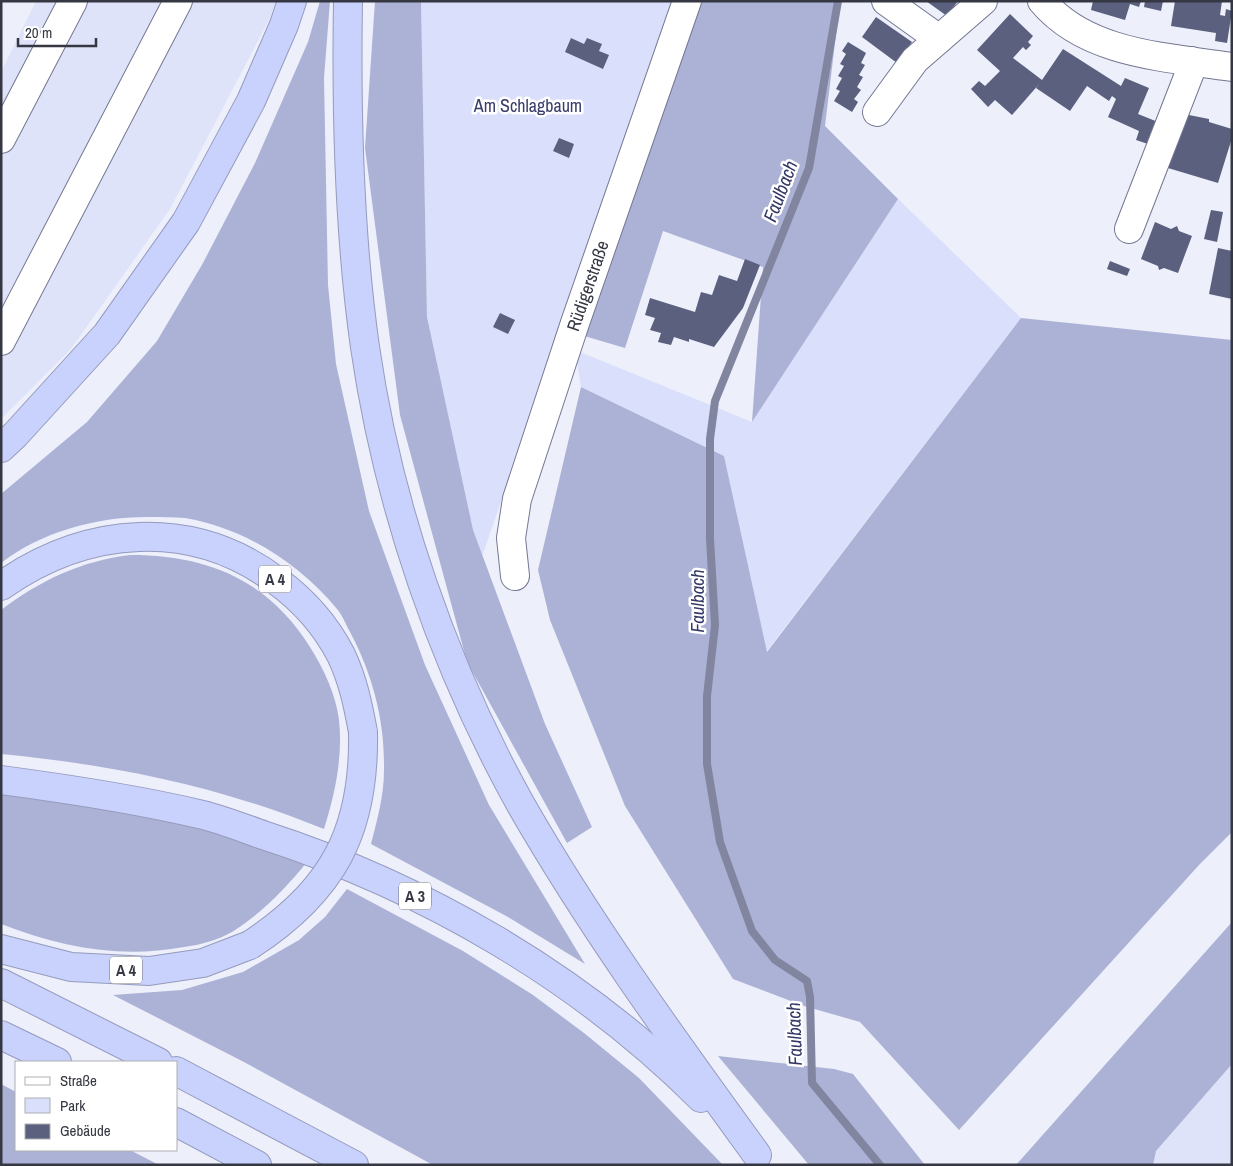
<svg xmlns="http://www.w3.org/2000/svg" width="1233" height="1166" font-family="'Archivo Narrow',sans-serif">
<style>
.built{fill:#dfe3f9}
.green{fill:#dadffb}
.forest{fill:#acb2d5}
.lines{fill:none;stroke-linecap:round;stroke-linejoin:round}
.stream{stroke:#8185a0;stroke-width:8}
.building{fill:#5b607f}
.minor-casing{stroke:#737791;stroke-width:30}
.highway-casing{stroke:#959bbc;stroke-width:30}
.minor{stroke:#fff;stroke-width:28}
.highway{stroke:#c9d1fd;stroke-width:28}
.highway-bridge-casing{stroke:#959bbc;stroke-width:30;stroke-linecap:butt}
.highway-bridge{stroke:#c9d1fd;stroke-width:28}
.labels{text-anchor:middle;stroke-width:5;stroke-linejoin:round;paint-order:stroke}
.shield{fill:#fff;stroke:#72737b;stroke-width:1}
.shield-label{font-size:16px;font-weight:bold;fill:#353742}
.park-label{font-size:18px;fill:#383d6c;stroke:#fff}
.street-label{font-size:18px;fill:#353742;stroke:#fff}
.water-label{font-size:19px;font-style:italic;fill:#333867;stroke:#fff}
</style>
<rect width="100%" height="100%" fill="#edeffb"/>
<g class="built">
<polygon points="36,1 276,1 271,16 170,209 71,349 1,419 1,72"/>
<polygon points="1232,1064 1232,1165 1153,1165 1156,1151"/>
</g>
<g class="green">
<polygon points="421,1 675,1 479,565 427,317"/>
<polygon points="898,199 1021,318 766,652 724,456 581,387 575,350 752,422"/>
</g>
<g class="forest">
<path d="M320,1h10l-6,77 4,207 8,79 33,147 56,154 64,140 96,159 -77,-47 -137,-73c6,-24 13,-48 13,-74 1,-48 -11,-95 -34,-138 -4,-7 -7,-16 -13,-23 -38,-46 -93,-81 -152,-91 -11,-1 -23,-1 -34,-1 -51,-1 -109,14 -150,46v-69l86,-72 70,-81 46,-78 52,-100 53,-121z"/>
<polygon points="375,1 421,1 427,317 473,530 545,724 592,827 567,843 467,662 400,415 365,148"/>
<polygon points="693,1 840,1 825,126 898,199 752,422 763,267 663,231 625,348 581,335"/>
<polygon points="1021,318 1232,340 1232,832 1199,865 959,1130 860,1022 804,1006 733,979 625,806 550,620 538,570 581,387 724,456 767,652"/>
<path d="M130,555c78,0 138,25 180,92 14,22 26,48 29,73 4,37 -4,74 -15,109 -24,-9 -48,-19 -72,-26 -80,-26 -167,-41 -251,-49v-144c40,-30 80,-49 129,-55z"/>
<path d="M1,792l53,4 169,37 84,29c-22,27 -46,52 -75,70 -14,8 -32,13 -48,15 -64,12 -123,0 -183,-23z"/>
<polygon points="347,889 463,951 533,995 584,1033 639,1078 723,1165 433,1165 242,1061 113,995 182,990 243,972 299,940 325,917"/>
<polygon points="1232,922 1232,1064 1156,1151 1153,1165 1016,1165"/>
<polygon points="718,1056 834,1069 853,1074 925,1165 809,1165"/>
<polygon points="1,1084 16,1092 16,1150 130,1150 159,1165 1,1165"/>
</g>
<g class="lines">
<polyline class="stream" points="838,1 809,168 715,401 710,439 710,539 715,625 707,696 707,764 720,842 752,931 775,960 807,981 810,997 812,1083 880,1165"/>
</g>
<g class="building">
<polygon points="926,1 958,1 947,16"/>
<polygon points="1093,1 1141,1 1139,7 1130,4 1125,20 1091,10"/>
<polygon points="1145,1 1163,1 1161,11 1144,7"/>
<polygon points="1175,1 1222,1 1220,15 1225,16 1226,9 1232,11 1227,43 1215,41 1216,33 1171,26"/>
<polygon points="1010,14 1033,36 1028,42 1031,45 1026,50 1023,47 1013,58 1042,80 1063,49 1121,86 1125,78 1149,88 1138,114 1163,124 1154,146 1136,140 1139,131 1108,117 1116,99 1112,96 1109,101 1087,86 1070,111 1036,88 1040,83 1012,115 995,100 988,107 971,89 979,81 985,86 1000,71 977,50"/>
<polygon points="876,17 912,42 897,63 862,37"/>
<polygon points="571,38 584,44 587,38 602,44 599,51 609,55 603,69 565,52"/>
<polygon points="848,42 866,53 861,63 865,65 859,75 863,77 857,87 861,90 854,99 858,102 852,112 834,101 840,91 836,89 842,78 838,76 844,66 840,64 846,54 842,51"/>
<polygon points="1184,114 1209,119 1209,122 1232,129 1232,138 1218,183 1168,168"/>
<polygon points="559,138 574,144 569,158 553,151"/>
<polygon points="1211,210 1223,212 1217,242 1204,239"/>
<polygon points="1155,222 1171,229 1177,226 1179,231 1192,236 1178,273 1164,268 1159,270 1158,266 1141,259"/>
<polygon points="1218,248 1232,251 1232,299 1209,294"/>
<polygon points="745,259 760,265 743,308 714,347 689,339 689,342 674,337 671,345 658,342 661,333 650,330 655,318 645,315 650,298 695,312 701,292 712,295 719,275 737,281"/>
<polygon points="1110,261 1130,269 1127,276 1107,269"/>
<polygon points="500,313 515,320 508,334 493,327"/>
</g>
<g class="lines">
<g class="minor-casing">
<g id="minor">
<polyline points="886,1 939,39"/>
<path d="M1042,1c45,54 126,56 190,66"/>
<polyline points="877,112 915,60 983,1"/>
<polyline points="1,139 73,1"/>
<polyline points="1129,229 1190,72 1191,61"/>
<polyline points="1,341 178,1"/>
<polyline points="515,576 511,538 517,499 575,323 687,1"/>
</g>
</g>
<g class="highway-casing">
<g id="highway">
<path d="M348,1c-2,115 1,233 17,346 23,159 78,318 156,458 70,122 154,237 236,350"/>
<polyline points="1,448 15,435 107,334 186,222 251,101 284,25 292,1"/>
<path d="M1,586c85,-60 191,-69 276,-5 26,19 49,45 64,74 12,25 17,50 22,77"/>
<path d="M1,780c68,9 135,19 202,35 20,5 40,13 60,20 161,52 317,142 438,263"/>
<polyline points="1,949 71,967 149,971 203,963 250,945"/>
<polyline points="1,983 158,1062"/>
<polyline points="1,1035 57,1062"/>
<polyline points="176,1071 354,1165"/>
<polyline points="176,1122 257,1165"/>
</g>
</g>
<use href="#minor" class="minor"/>
<use href="#highway" class="highway"/>
<g class="highway-bridge-casing">
<path id="highway-bridge" d="M250,945c83,-54 115,-114 113,-213"/>
</g>
<use href="#highway-bridge" class="highway-bridge"/>
</g>
<g class="labels">
<g class="shield">
<rect x="259" y="565.5" width="32" height="27" rx="4"/>
<rect x="399" y="882.5" width="32" height="27" rx="4"/>
<rect x="110" y="956.5" width="32" height="27" rx="4"/>
</g>
<g class="shield-label">
<text x="275" y="585">A 4</text>
<text x="415" y="902">A 3</text>
<text x="126" y="976">A 4</text>
</g>
<g class="park-label">
<text x="528" y="112">Am Schlagbaum</text>
</g>
<g class="street-label">
<text transform="translate(588 286) rotate(-71)" y="6">Rüdigerstraße</text>
</g>
<g class="water-label">
<text transform="translate(780 191) rotate(-69)" y="7">Faulbach</text>
<text transform="translate(697 601) rotate(-90)" y="7">Faulbach</text>
<text transform="translate(794 1034) rotate(-92)" y="7">Faulbach</text>
</g>
</g>
<rect width="1233" height="1166" fill="none" stroke="#353742" stroke-width="5"/>
<rect x="15" y="1061" width="162" height="90" fill="#ffffff" stroke="#aeafb3"/>
<rect x="25" y="1077" width="25" height="8" fill="#ffffff" stroke="#aeafb3"/>
<text x="60" y="1086" font-size="15" fill="#353742">Straße</text>
<rect x="25" y="1098" width="25" height="15" fill="#dadffb" stroke="#aeafb3"/>
<text x="60" y="1111" font-size="15" fill="#353742">Park</text>
<rect x="25" y="1124" width="25" height="15" fill="#5b607f" stroke="#aeafb3"/>
<text x="60" y="1136" font-size="15" fill="#353742">Gebäude</text>
<path d="M18 38v8h78v-8" fill="none" stroke="#353742" stroke-width="2.5"/>
<text x="25" y="38" font-size="15" fill="#353742" stroke="#ffffff" stroke-width="4" paint-order="stroke">20 m</text>
</svg>
